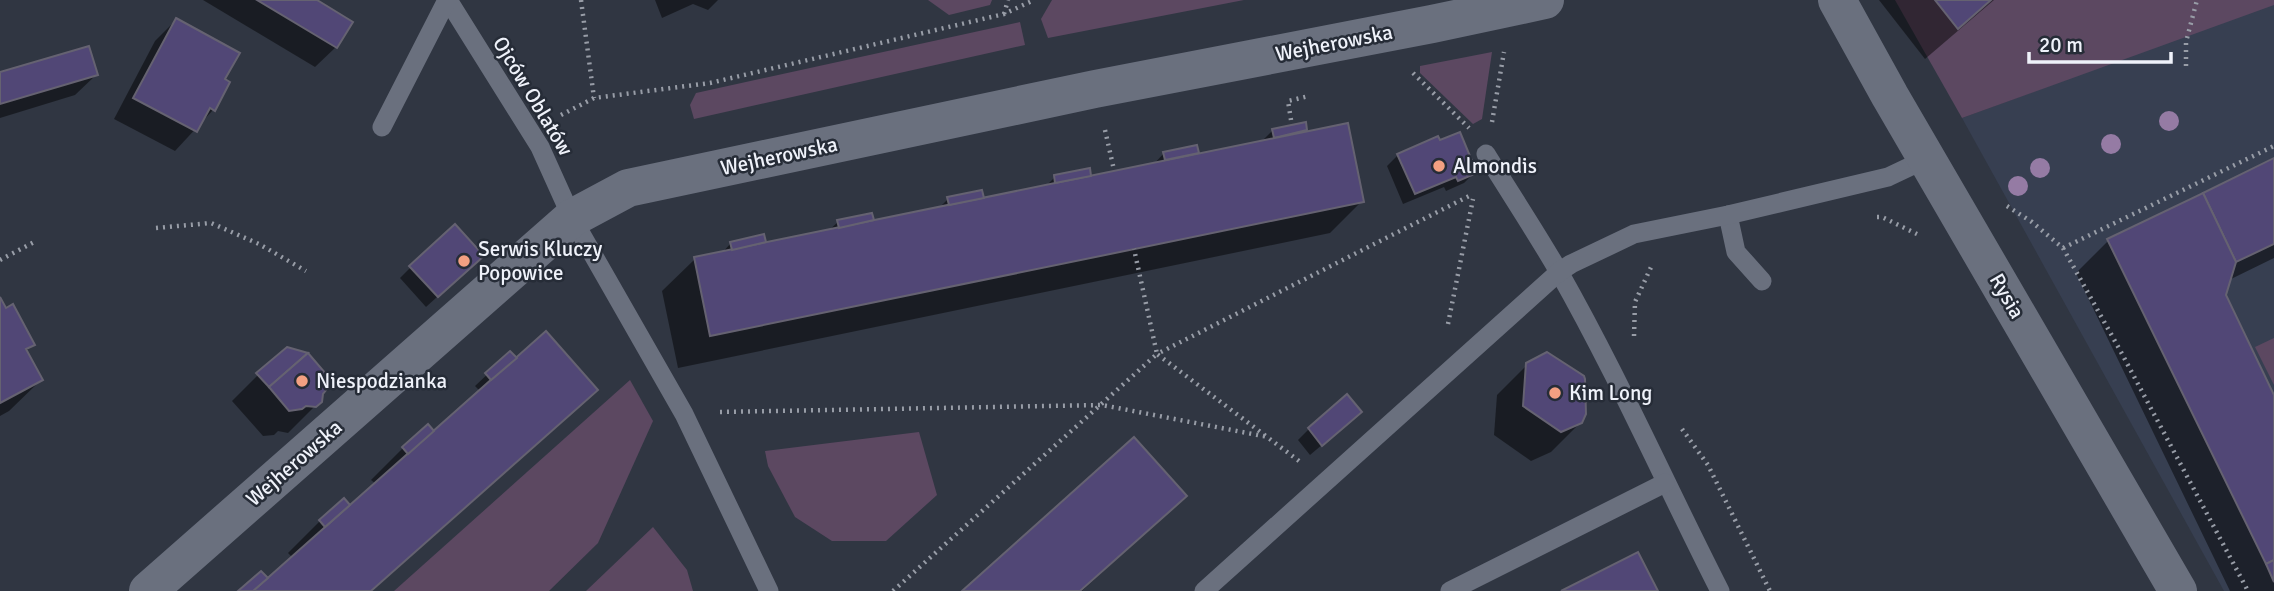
<svg xmlns="http://www.w3.org/2000/svg" width="2274" height="591" font-family="Signika,sans-serif">
<style>
.built{fill:#373f51}
.green{fill:#5c4861}
.shadow{fill:#0007}
.building{fill:#514776;stroke:#656271;stroke-width:2}
.lines{fill:none;stroke-linecap:round;stroke-linejoin:round}
.path{stroke:#989da7;stroke-width:4.5;stroke-dasharray:2 5;stroke-linecap:butt}
.service{stroke:#6a707e;stroke-width:19}
.minor{stroke:#6a707e;stroke-width:38}
.tree{fill:#957ba4}
.poi-dot{fill:#f3a082;stroke:#262c37;stroke-width:2.5}
.labels{text-anchor:middle;stroke-width:5;stroke-linejoin:round;paint-order:stroke}
.street-label{font-size:21px;fill:#eff2fa;stroke:#262c37}
.poi-label{font-size:21px;fill:#eff2fa;stroke:#262c37;text-anchor:start}
</style>
<rect width="100%" height="100%" fill="#303642"/>
<polygon class="built" points="2274,3 2274,591 2224,591 1962,118"/>
<g class="green">
<polygon points="928,0 992,0 990,5 949,15"/>
<polygon points="1052,0 1244,0 1048,38 1041,19"/>
<polygon points="1895,0 2274,0 2274,5 1962,118"/>
<polygon points="1020,22 1025,45 694,119 690,105 696,93"/>
<polygon points="1492,52 1482,119 1473,124 1420,73 1420,66"/>
<polygon points="2274,338 2274,385 2255,347"/>
<polygon points="630,380 653,421 598,543 549,591 394,591"/>
<polygon points="919,432 937,495 886,541 832,541 795,517 768,466 765,451"/>
<polygon points="653,527 687,570 693,591 586,591"/>
</g>
<g class="shadow">
<polygon points="203,0 313,0 336,47 315,67"/>
<polygon points="655,0 718,0 708,10 693,4 662,18"/>
<polygon points="1879,0 1994,0 1925,59"/>
<polygon points="176,20 223,80 213,110 175,151 114,119 155,41"/>
<polygon points="0,74 96,75 75,95 0,118"/>
<polygon points="1273,130 1305,130 1301,134 1362,201 1330,233 678,368 662,291 695,259 721,254 731,243 764,242 761,245 828,231 838,222 871,215 873,222 938,209 948,199 983,200 1045,187 1055,177 1085,178 1153,165 1164,153 1196,147 1197,155 1261,142"/>
<polygon points="1398,155 1475,172 1464,183 1446,191 1444,187 1403,204 1387,166"/>
<polygon points="2274,160 2274,258 2229,280 2224,295 2274,399 2274,591 2230,591 2076,273 2108,241"/>
<polygon points="411,267 470,267 426,307 400,278"/>
<polygon points="0,301 33,345 25,352 41,380 9,411 0,416"/>
<polygon points="510,353 516,360 596,390 563,422 372,591 241,591 267,580 293,558 288,553 320,521 344,501 350,507 376,484 371,480 403,448 434,433 480,391 475,386"/>
<polygon points="1527,365 1581,422 1551,452 1531,461 1494,435 1497,395"/>
<polygon points="258,375 321,393 320,401 288,433 278,431 274,435 263,436 232,401"/>
<polygon points="1348,423 1310,455 1298,440 1309,429"/>
<polygon points="1185,496 1082,591 964,591"/>
</g>
<g class="building">
<polygon points="257,0 317,0 353,22 337,48"/>
<polygon points="1935,0 1991,0 1958,29"/>
<polygon points="176,18 240,53 225,79 230,82 215,111 210,108 197,132 133,98"/>
<polygon points="89,46 98,75 0,104 0,72"/>
<polygon points="1306,122 1307,130 1274,138 1272,129"/>
<polygon points="1348,123 1364,202 710,336 694,257"/>
<polygon points="1460,132 1477,173 1458,181 1456,177 1415,194 1397,154 1438,136 1440,140"/>
<polygon points="1197,145 1199,153 1165,160 1163,152"/>
<polygon points="2274,158 2274,244 2236,262 2203,193"/>
<polygon points="1090,168 1091,176 1055,183 1054,175"/>
<polygon points="982,190 984,198 949,205 947,197"/>
<polygon points="2203,193 2236,262 2226,295 2274,395 2274,560 2266,564 2107,239"/>
<polygon points="872,213 874,220 839,228 837,220"/>
<polygon points="455,224 484,256 438,297 409,266"/>
<polygon points="764,234 766,242 732,250 730,242"/>
<polygon points="0,297 6,308 13,304 35,345 26,349 43,380 0,403"/>
<polygon points="546,331 598,390 371,591 253,591"/>
<polygon points="287,347 308,353 269,387 256,373"/>
<polygon points="510,351 517,358 491,380 485,373"/>
<polygon points="1547,352 1584,376 1585,379 1586,414 1582,423 1561,432 1523,406 1526,363"/>
<polygon points="308,353 327,375 327,389 323,394 322,402 316,407 306,406 302,409 289,411 269,387"/>
<polygon points="1347,394 1362,412 1322,446 1308,428"/>
<polygon points="428,424 434,431 408,454 402,447"/>
<polygon points="1134,437 1187,496 1080,591 962,591"/>
<polygon points="344,498 350,505 325,527 319,520"/>
<polygon points="1638,552 1658,591 1561,591"/>
<polygon points="2274,560 2274,582 2266,564"/>
<polygon points="261,571 268,578 253,591 238,591"/>
</g>
<g class="lines">
<g class="path">
<polyline points="581,0 594,98"/>
<polyline points="1004,14 1008,0"/>
<polyline points="2186,66 2186,42 2197,0"/>
<polyline points="1413,73 1469,128"/>
<polyline points="561,115 594,98 710,83 1004,14 1034,0"/>
<polyline points="1291,120 1288,101 1309,96"/>
<polyline points="1492,122 1504,52"/>
<polyline points="1105,130 1114,170"/>
<polyline points="2007,206 2032,222 2063,248 2121,352 2248,591"/>
<polyline points="1877,217 1882,217 1917,234"/>
<polyline points="156,228 211,223 259,244 306,271"/>
<polyline points="2063,248 2274,146"/>
<polyline points="0,260 36,241"/>
<polyline points="1448,324 1473,199"/>
<polyline points="1634,336 1635,302 1652,265"/>
<polyline points="720,412 1102,405 1268,437"/>
<polyline points="1682,429 1708,465 1770,591"/>
<polyline points="1299,461 1157,354 1471,195"/>
<polyline points="893,591 1157,354 1134,249"/>
</g>
<g class="service">
<polyline points="448,0 540,147 572,218 684,414 769,591"/>
<polyline points="382,127 447,0"/>
<path d="M1486,154c24,39 50,78 73,118 59,104 107,213 161,319"/>
<polyline points="1728,215 1736,252 1762,281"/>
<polyline points="1204,591 1559,272 1571,264 1634,234 1728,215 1888,177 1926,159"/>
<polyline points="1450,591 1665,483"/>
</g>
<g class="minor">
<polyline points="1837,0 1890,96 2178,591"/>
<polyline points="148,591 572,218 628,188 1095,89 1432,24 1545,0"/>
</g>
</g>
<g class="tree">
<circle cx="2169" cy="121" r="10"/>
<circle cx="2111" cy="144" r="10"/>
<circle cx="2040" cy="168" r="10"/>
<circle cx="2018" cy="186" r="10"/>
</g>
<g class="poi-dot">
<circle cx="1439" cy="166" r="7"/>
<circle cx="464" cy="261" r="7"/>
<circle cx="302" cy="381" r="7"/>
<circle cx="1555" cy="393" r="7"/>
</g>
<g class="labels">
<g class="street-label">
<text transform="translate(1334 43) rotate(-11)" y="7">Wejherowska</text>
<text transform="translate(533 96) rotate(59)" y="7">Ojców Oblatów</text>
<text transform="translate(779 156) rotate(-12)" y="7">Wejherowska</text>
<text transform="translate(2007 296) rotate(60)" y="7">Rysia</text>
<text transform="translate(294 463) rotate(-41)" y="7">Wejherowska</text>
</g>
<g class="poi-label">
<text x="1453" y="173">Almondis</text>
<text x="478" y="256">Serwis Kluczy<tspan x="478" dy="24">Popowice</tspan></text>
<text x="316" y="388">Niespodzianka</text>
<text x="1569" y="400">Kim Long</text>
</g>
</g>
<path d="M2029 52v10h142v-10" fill="none" stroke="#eff2fa" stroke-width="3.5"/>
<text x="2039" y="52" font-size="21" fill="#eff2fa" stroke="#262c37" stroke-width="5" paint-order="stroke">20 m</text>
</svg>
